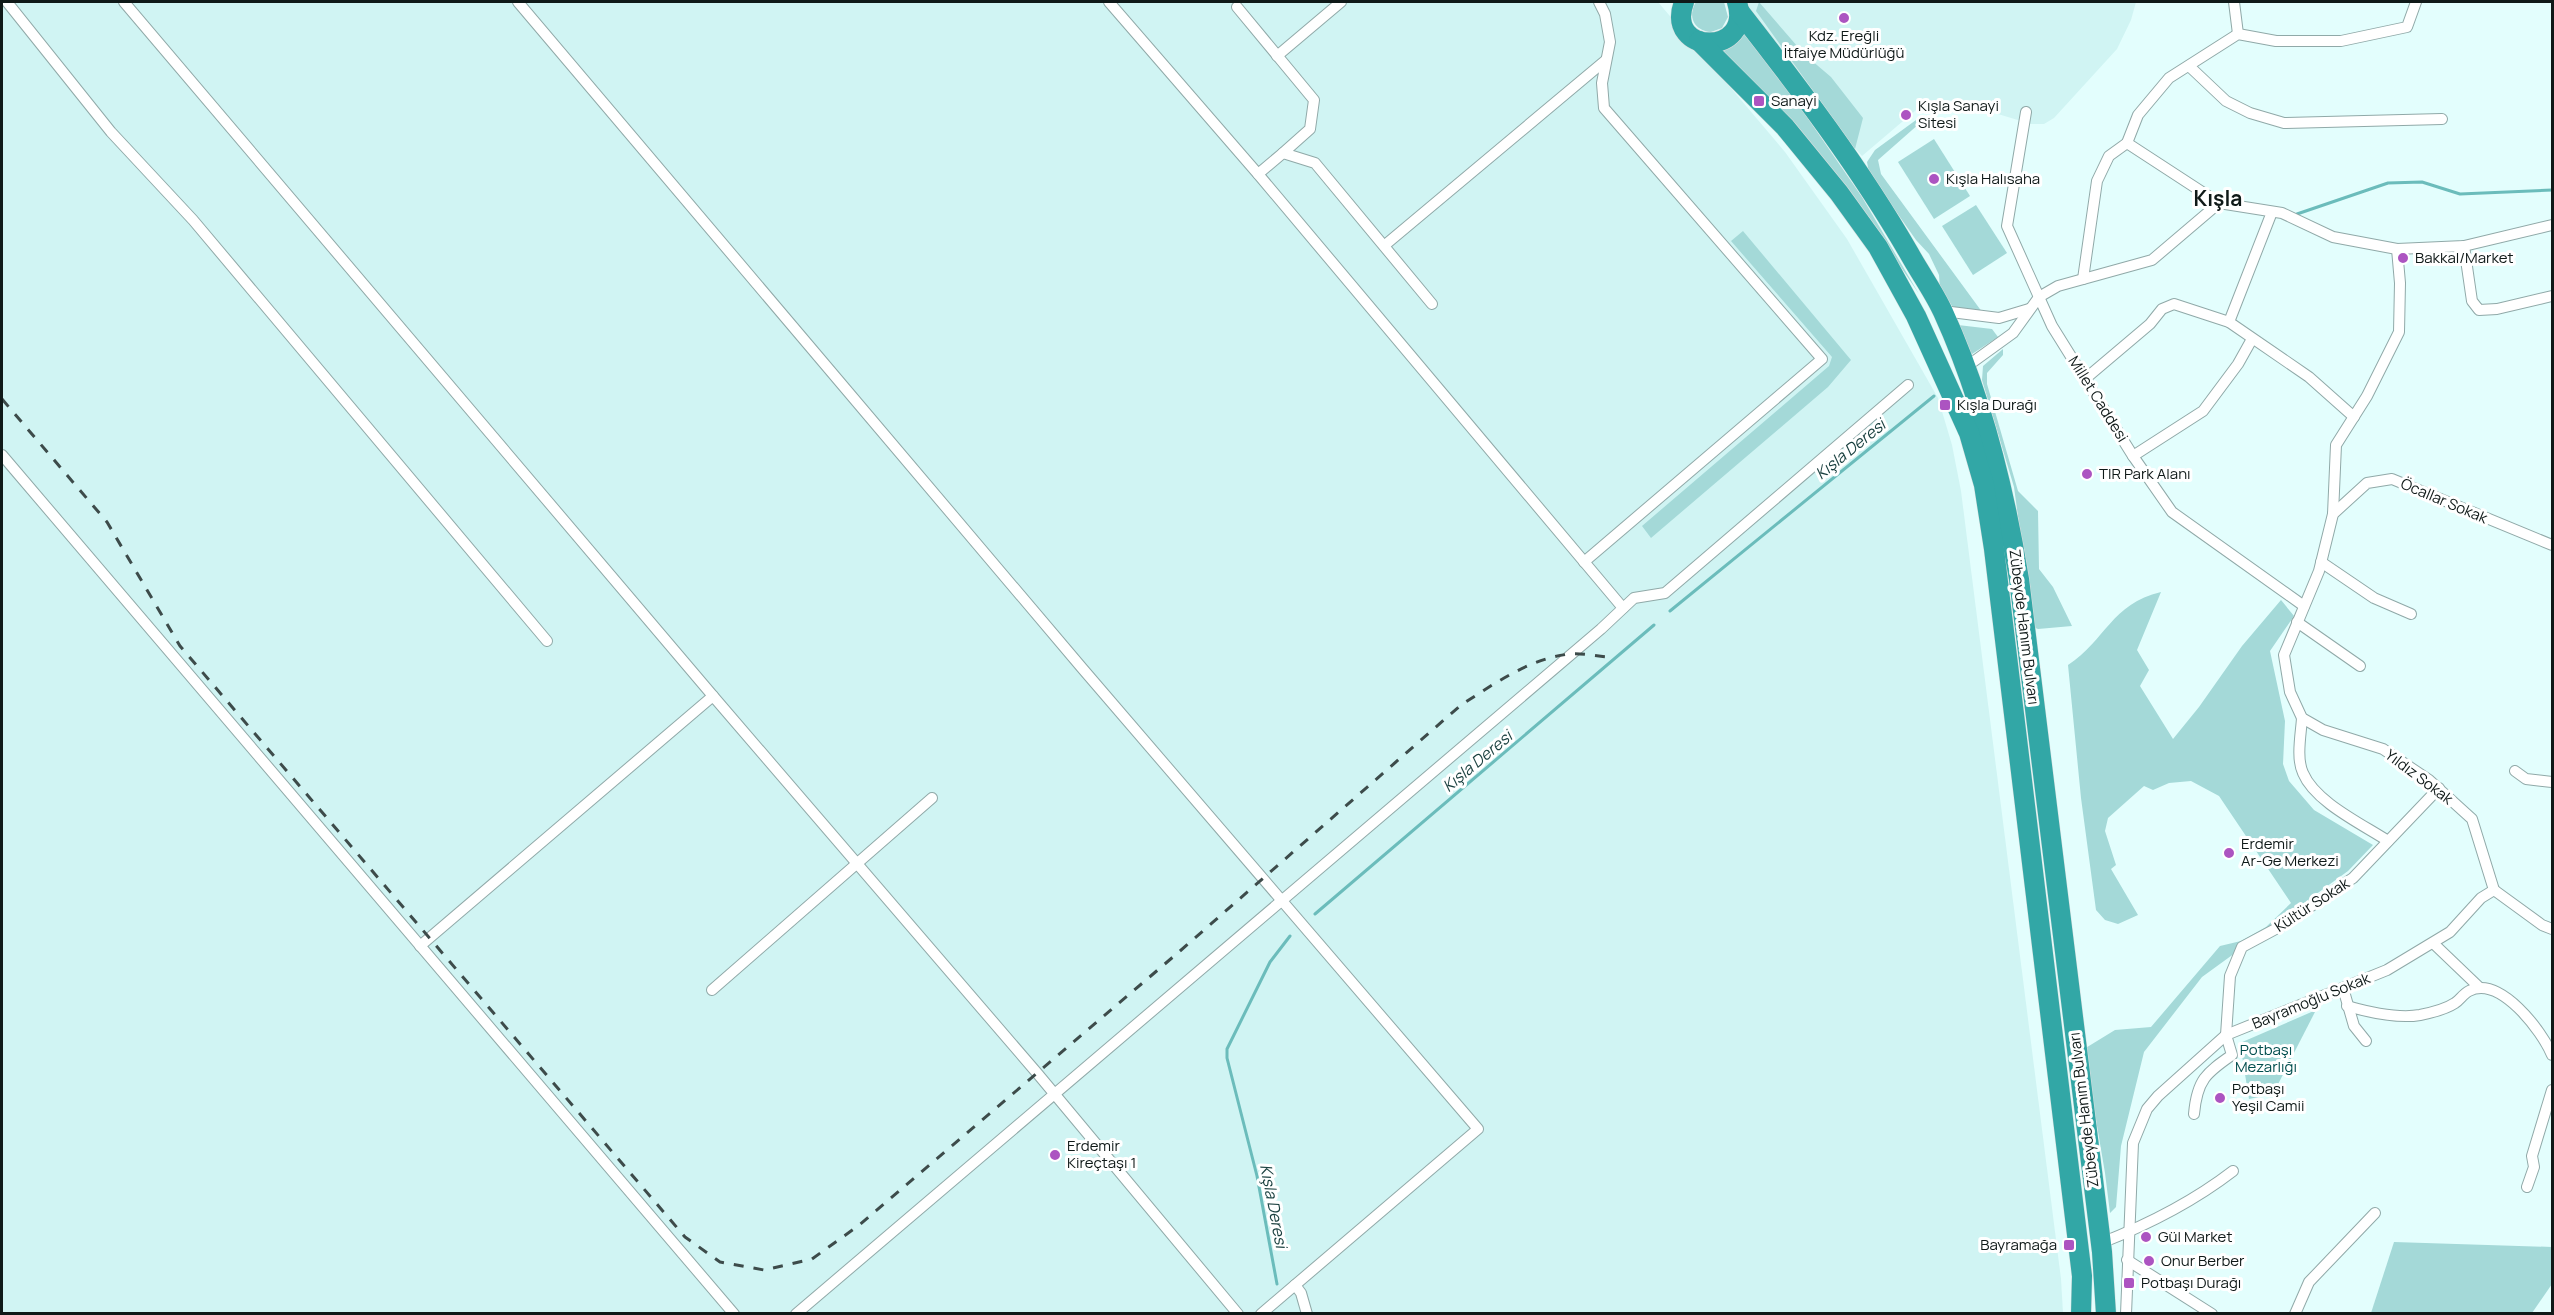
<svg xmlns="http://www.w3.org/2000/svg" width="2554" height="1315" font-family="Manrope,sans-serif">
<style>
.built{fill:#d0f4f3}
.green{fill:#a4d9d8}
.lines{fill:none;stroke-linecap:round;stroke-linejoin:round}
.stream{stroke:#6bbcbb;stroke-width:3}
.street-casing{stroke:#90a9a8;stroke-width:12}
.highway-casing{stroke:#dddfdf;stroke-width:21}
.street{stroke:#fff;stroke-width:10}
.highway{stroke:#32a7a6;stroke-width:20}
.rail{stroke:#3d4b4a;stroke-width:3;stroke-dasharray:10 10;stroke-linecap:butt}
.poi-dot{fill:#ac54c1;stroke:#fff;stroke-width:2}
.labels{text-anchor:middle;stroke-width:6;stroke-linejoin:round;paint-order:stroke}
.poi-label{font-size:15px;fill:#0f1918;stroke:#fff;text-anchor:start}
.street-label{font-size:15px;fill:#0f1918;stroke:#fff}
.park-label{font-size:15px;fill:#004d4d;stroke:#fff}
.water-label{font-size:16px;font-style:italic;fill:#173e3d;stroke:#fff}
.district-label{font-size:21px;font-weight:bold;fill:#0f1918;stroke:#fff}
</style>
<rect width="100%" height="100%" fill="#e3fefd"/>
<g class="built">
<polygon points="2,2 1658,2 1785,152 1847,239 1938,398 1952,445 1961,491 2061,1279 2063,1313 2,1314"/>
<polygon points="1736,2 2136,2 2131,20 2117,49 2054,118 2044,124 2031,124 1955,101 1943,100 1930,103 1916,110 1862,156 1786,71"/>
</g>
<g class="green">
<path d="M1696,2h28l4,15 -6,11 -11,4c-17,-1 -24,-16 -15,-30z"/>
<polygon points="1759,2 1804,54 1831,77 1863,118 1855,149 1756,11"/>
<polygon points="1745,27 1862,197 1919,294 1857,202 1717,50"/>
<polygon points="1916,120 1920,123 1878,160 1881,174 1985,316 1952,306 1940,290 1939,275 1929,254 1916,240 1869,173 1867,162 1875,150"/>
<polygon points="1934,139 1970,196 1934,219 1898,162"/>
<polygon points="1976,205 2007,253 1973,275 1942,226"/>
<polygon points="1743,231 1851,360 1828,387 1651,538 1642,526 1829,366 1832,357 1731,241"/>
<polygon points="1958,325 1992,329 1998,337 1969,356"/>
<polygon points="2003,349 2003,355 1987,373 1987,384 2018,491 2038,511 2039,569 2053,587 2072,626 2038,629 2033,627 2014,487 1982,380 1983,366"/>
<path d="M2161,592l-24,58 12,20 -9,16 33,53 26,-32 43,-61 39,-46 13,16 -24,35 15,70 -2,43 6,17 25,29 59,35 -25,26 -146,106 -58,75 -23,94 -5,61 -6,6 -5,-40 -21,-124 31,-19 36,-3 69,-81 21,-5 25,-14 25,-24 -72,-107 -28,-15 -22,2 -16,7 -9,-4 -36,32 -3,13 11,34 -5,4 27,46 -20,9 -13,-4 -9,-10 -15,-112 -13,-133c38,-25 43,-61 93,-73z"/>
<polygon points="2316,1010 2273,1094 2249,1099 2240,1043"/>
<polygon points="2394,1242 2552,1247 2552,1284 2532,1313 2371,1313"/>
</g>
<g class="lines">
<g class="stream">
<polyline points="2297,214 2388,183 2422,182 2460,194 2552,190"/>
<polyline points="1670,611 1934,396"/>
<polyline points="1315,914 1654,625"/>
<polyline points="1277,1284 1257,1176 1227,1058 1227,1049 1270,962 1290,936"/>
</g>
<g class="street-casing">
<g id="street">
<polyline points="7,2 111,132 193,220 547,641"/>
<polyline points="124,2 713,696"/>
<polyline points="518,2 1082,668 1478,1129 1261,1314"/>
<polyline points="1109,2 1258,174 1623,608"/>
<polyline points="2234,2 2238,34"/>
<polyline points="1237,7 1314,100 1310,129 1283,153"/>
<polyline points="1277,56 1341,2"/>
<polyline points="2189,66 2226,101 2250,113 2284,123 2442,119"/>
<polyline points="2026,112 2007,226 2052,326 2133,456 2172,512 2304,606"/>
<polyline points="1258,174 1283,153 1315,163 1432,304"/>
<polyline points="1385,245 1606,60"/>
<polyline points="2464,246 2472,301 2479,310 2497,309 2552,296"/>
<polyline points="2397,249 2333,237 2282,213 2219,203 2127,143 2138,115 2169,78 2238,34 2276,41 2341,41 2407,27 2416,2"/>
<polyline points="2083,279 2097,181 2109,156 2127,143"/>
<polyline points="1943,311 1999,318 2029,309"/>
<polyline points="2229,322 2272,212"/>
<polyline points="1966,367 2013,333 2039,297 2058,286 2152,260 2219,203"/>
<polyline points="2085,379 2150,324 2162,309 2174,304 2229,322 2309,377 2354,417"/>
<polyline points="2,455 734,1314"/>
<polyline points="2133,456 2203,411 2238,364 2252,339"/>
<polyline points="2333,514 2336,445 2367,396 2399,332 2400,283 2397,249 2464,246 2552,225"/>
<polyline points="1584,562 1822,359 1604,108 1602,83 1610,42 1605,14 1599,2"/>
<polyline points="2321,562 2374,598 2411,614"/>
<polyline points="2297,622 2360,666"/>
<path d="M2302,718c-1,16 -6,40 1,55 12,29 59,51 85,68"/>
<polyline points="2515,771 2526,779 2552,782"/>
<polyline points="2494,890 2472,819 2429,780 2383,749 2323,730 2302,718 2290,692 2284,655 2319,571 2333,514 2367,483 2392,479 2552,545"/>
<polyline points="2494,890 2542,925 2552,929"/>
<polyline points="2433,943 2480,988"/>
<polyline points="420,946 713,696 1037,1073 1238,1314"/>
<polyline points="2343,988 2354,1026 2366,1041"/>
<polyline points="712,990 932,798"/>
<path d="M2347,1006c21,6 50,13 73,9 10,-2 26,-6 35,-12 5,-3 8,-9 14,-12 31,-16 73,40 83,64"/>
<path d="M2194,1114c3,-34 12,-41 38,-59l-6,-20 4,-59 12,-29 41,-22 70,-47 86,-90"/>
<polyline points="2527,1187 2534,1167 2532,1156 2552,1090"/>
<path d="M2101,1243c46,-18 93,-42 132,-72"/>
<polyline points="2127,1260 2212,1314"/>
<polyline points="1295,1285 1301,1293 1307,1314"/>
<polyline points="796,1314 1601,629 1634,598 1665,593 1908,385"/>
<polyline points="2126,1314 2133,1143 2147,1109 2158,1096 2226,1035 2387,970 2450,932 2481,898 2494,890"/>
<polyline points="2295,1314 2309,1282 2375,1213"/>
</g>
</g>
<g class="highway-casing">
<g id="highway">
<path d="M1684,2c-20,54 70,54 53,0"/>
<path d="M1739,11c61,78 121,157 170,242 11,20 25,39 34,59 39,85 61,175 76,267l83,673 4,62"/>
<polyline points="1699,41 1785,127 1839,193 1878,247 1916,316 1969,433 1984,485 1994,549 2082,1276 2081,1314"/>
</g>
</g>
<use href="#street" class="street"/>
<use href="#highway" class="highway"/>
<path class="rail" d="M2,399l105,123 73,124 505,591 35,25 44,8 48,-11 46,-33 322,-275 281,-246c33,-21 69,-47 109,-51 12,-1 25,2 37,3"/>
</g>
<g class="poi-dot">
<circle cx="1844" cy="18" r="6"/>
<rect x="1753" y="95" width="12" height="12" rx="3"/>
<circle cx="1906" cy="115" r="6"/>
<circle cx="1934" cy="179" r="6"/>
<circle cx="2403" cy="258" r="6"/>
<rect x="1939" y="399" width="12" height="12" rx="3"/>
<circle cx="2087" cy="474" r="6"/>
<circle cx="2229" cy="853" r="6"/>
<circle cx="2220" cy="1098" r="6"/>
<circle cx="1055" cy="1155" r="6"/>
<circle cx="2146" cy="1237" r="6"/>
<rect x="2063" y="1239" width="12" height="12" rx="3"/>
<circle cx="2149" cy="1261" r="6"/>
<rect x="2123" y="1277" width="12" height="12" rx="3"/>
</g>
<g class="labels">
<g class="poi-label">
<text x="1844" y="41" text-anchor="middle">Kdz. Ereğli<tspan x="1844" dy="17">İtfaiye Müdürlüğü</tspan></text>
<text x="1771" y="106">Sanayi</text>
<text x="1918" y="111">Kışla Sanayi<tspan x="1918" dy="17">Sitesi</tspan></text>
<text x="1946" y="184">Kışla Halısaha</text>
<text x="2415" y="263">Bakkal/Market</text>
<text x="1957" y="410">Kışla Durağı</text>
<text x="2099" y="479">TIR Park Alanı</text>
<text x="2241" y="849">Erdemir<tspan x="2241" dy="17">Ar-Ge Merkezi</tspan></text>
<text x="2232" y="1094">Potbaşı<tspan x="2232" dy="17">Yeşil Camii</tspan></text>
<text x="1067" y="1151">Erdemir<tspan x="1067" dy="17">Kireçtaşı 1</tspan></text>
<text x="2158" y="1242">Gül Market</text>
<text x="2057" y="1250" text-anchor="end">Bayramağa</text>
<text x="2161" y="1266">Onur Berber</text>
<text x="2141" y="1288">Potbaşı Durağı</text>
</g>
<g class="street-label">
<text transform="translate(2098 399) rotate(58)" y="5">Millet Caddesi</text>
<text transform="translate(2444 501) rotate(23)" y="5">Öcallar Sokak</text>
<text transform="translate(2024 627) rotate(83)" y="5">Zübeyde Hanım Bulvarı</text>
<text transform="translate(2419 777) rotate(37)" y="5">Yıldız Sokak</text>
<text transform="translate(2312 905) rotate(-33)" y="5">Kültür Sokak</text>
<text transform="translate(2311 1001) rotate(-22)" y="5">Bayramoğlu Sokak</text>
<text transform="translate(2084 1110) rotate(-97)" y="5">Zübeyde Hanım Bulvarı</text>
</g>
<g class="park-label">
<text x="2266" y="1055">Potbaşı<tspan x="2266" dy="17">Mezarlığı</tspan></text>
</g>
<g class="water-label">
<text transform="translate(1850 449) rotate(-39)" y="6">Kışla Deresi</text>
<text transform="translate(1477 761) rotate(-40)" y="6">Kışla Deresi</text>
<text transform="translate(1274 1206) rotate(79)" y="6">Kışla Deresi</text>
</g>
<g class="district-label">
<text x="2218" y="206">Kışla</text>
</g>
</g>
<rect width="2554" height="1315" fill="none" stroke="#0f1918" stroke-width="6"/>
</svg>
